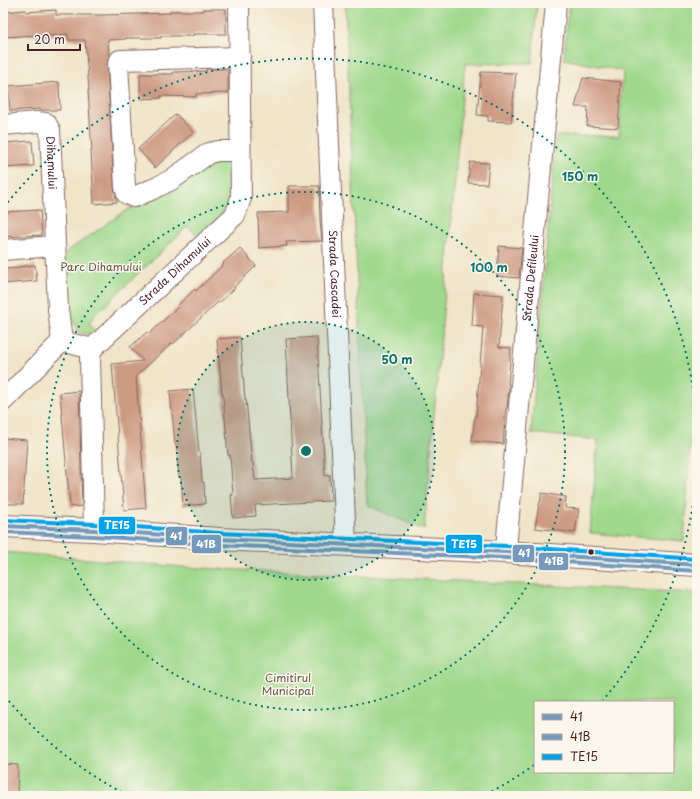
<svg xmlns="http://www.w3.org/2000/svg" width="700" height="799" font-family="'Playpen Sans',sans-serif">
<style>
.green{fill:#9fd88b;stroke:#747c5b;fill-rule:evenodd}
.building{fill:#cd9b84}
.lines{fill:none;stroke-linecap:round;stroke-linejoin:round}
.minor-casing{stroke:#846462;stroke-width:22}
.tertiary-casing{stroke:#846462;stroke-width:24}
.minor{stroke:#fff;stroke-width:20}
.tertiary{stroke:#fff;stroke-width:22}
.bus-1-casing{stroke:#fbf7ec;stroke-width:7}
.bus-2-casing{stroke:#fbf7ec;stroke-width:7}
.bus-3-casing{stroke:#fbf7ec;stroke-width:7}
.bus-1{stroke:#7499bb;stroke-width:4}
.bus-2{stroke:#7499bb;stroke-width:4}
.bus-3{stroke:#00a3e8;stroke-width:4}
.ring{fill:none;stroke:#0f766e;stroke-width:2;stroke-dasharray:2 4}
.bus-dot{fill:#4a1f2b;stroke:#fbf7ec;stroke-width:1.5}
.labels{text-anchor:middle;stroke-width:3;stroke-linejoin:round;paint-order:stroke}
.street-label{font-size:11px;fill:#4a1f2b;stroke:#fbf7ec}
.park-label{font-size:11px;fill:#645648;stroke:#fbf7ec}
.centre{fill:#0f766e;stroke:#fbf7ec;stroke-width:2}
.ring-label{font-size:12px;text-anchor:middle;font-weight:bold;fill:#0f766e;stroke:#fbf7ec;stroke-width:3;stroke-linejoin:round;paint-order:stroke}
.line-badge{stroke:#fbf7ec;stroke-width:1.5}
.badge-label{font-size:11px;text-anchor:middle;font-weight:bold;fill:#fff}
</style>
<rect width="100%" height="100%" fill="#fbf7ec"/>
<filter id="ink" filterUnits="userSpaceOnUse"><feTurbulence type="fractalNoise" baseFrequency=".025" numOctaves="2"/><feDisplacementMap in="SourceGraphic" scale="8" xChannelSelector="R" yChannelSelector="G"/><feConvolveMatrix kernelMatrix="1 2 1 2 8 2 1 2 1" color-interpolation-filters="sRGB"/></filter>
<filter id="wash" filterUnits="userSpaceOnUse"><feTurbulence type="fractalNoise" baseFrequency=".012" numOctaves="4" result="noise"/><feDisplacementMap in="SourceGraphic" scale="16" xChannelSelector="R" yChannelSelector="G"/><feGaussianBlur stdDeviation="0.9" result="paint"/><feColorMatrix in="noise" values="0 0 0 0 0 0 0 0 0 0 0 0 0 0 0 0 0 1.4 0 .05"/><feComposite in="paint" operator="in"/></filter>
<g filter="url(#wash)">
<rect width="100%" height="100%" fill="#f0e5c9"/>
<g class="green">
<polygon points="345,3 537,3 532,63 465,64 424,530 367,505"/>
<polygon points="569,3 697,3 697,343 684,541 590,533 598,440 531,433 556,136 619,136 623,71 564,59"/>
<polygon points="229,154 232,211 200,239 188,226 94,316 89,324 99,335 80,333 67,311 61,294 67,284 65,253 119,215 139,203 194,166"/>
<path d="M3,552l180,15 514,26v203h-694zM535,702h138v70h-138z"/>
</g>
<g id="blocks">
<g class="building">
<polygon points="203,9 226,9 226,34 193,34 193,36 161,36 161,38 126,38 126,39 108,40 109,56 107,65 114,188 117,202 94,204 91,151 92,151 88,90 89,90 85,40 68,40 68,34 35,37 35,35 5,37 3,12 26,10 26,12 56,10 56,15 103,15 170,13 170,11 203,11"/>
<polygon points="206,69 228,69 228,93 196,94 196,97 160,96 162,98 140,99 140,74 173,74 173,72 207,71"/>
<polygon points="481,72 516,73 511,122 488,121 488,116 477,115"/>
<polygon points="583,78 621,82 618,128 587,126 588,107 575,107"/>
<polygon points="59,82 60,110 40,110 40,109 10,111 8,86"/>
<polygon points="176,114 193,132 155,168 138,149"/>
<polygon points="32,141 34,166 3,168 3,143"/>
<polygon points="470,162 489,163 487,184 468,183"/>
<polygon points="289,186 319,186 320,221 322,241 286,242 287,246 259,248 258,213 289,212"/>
<polygon points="40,210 42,235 3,237 3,212"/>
<polygon points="499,246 522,248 519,278 497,276"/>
<polygon points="240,248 256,266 234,287 235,288 219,303 218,302 173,344 172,343 136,376 146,508 124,510 112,364 143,361 130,347 147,332 149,334 179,306 178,305 195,289 196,291 224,264 223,263"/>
<polygon points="35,265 37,281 3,284 3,269 18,268 18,267"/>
<polygon points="474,293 503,295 499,347 511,348 508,384 509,384 509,389 507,408 506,408 503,444 472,441 475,417 476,417 483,327 472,326"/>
<polygon points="240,337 245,399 246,399 252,463 253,463 255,480 293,478 286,339 317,337 325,476 330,475 331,501 255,505 256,516 233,518 231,495 233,495 230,455 228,455 223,394 222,394 217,339"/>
<polygon points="193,389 199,453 200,453 202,482 204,482 205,504 183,506 181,477 179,477 176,444 175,444 170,391"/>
<polygon points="79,391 82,506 70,507 60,393"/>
<polygon points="3,438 27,440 23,504 3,504"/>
<polygon points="542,493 566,497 565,508 579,509 575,533 535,528 539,504 540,503"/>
<polygon points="3,764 18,765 17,796 3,796"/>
</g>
</g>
</g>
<g filter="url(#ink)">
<use href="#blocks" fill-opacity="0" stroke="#846462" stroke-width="1"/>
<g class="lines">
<g class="minor-casing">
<g id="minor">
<path id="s1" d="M323,3l23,542"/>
<polyline points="240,57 120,60 118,64 125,187 127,194 134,197 153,189 171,180 209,153 218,151 240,151"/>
<path id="s2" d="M3,125l34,-3 9,1 4,7 8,179 4,32"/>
<polyline points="3,250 54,246"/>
<polyline points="3,401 62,341 92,349"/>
<path id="s3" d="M94,530l-4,-173 2,-8 6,-6 137,-128 3,-8 3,-9 -2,-195"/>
<path id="s4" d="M506,552l1,-15 49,-534"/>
</g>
</g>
<g class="tertiary-casing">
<polyline id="tertiary" points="3,526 94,530 219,539 506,552 697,565"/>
</g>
<use href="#minor" class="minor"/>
<use href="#tertiary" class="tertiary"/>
<g class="bus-1-casing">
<polyline id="bus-1" points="3,526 94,530 219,539 506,552 697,565"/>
</g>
<g class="bus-2-casing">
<polyline id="bus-2" points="3,532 94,536 219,545 506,558 697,571"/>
</g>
<g class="bus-3-casing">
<polyline id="bus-3" points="3,520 94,524 219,533 506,546 697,559"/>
</g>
<use href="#bus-1" class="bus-1"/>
<use href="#bus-2" class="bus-2"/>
<use href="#bus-3" class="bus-3"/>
</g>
</g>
<circle cx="306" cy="451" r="129" fill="#0f766e" fill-opacity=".12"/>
<g class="ring">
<circle cx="306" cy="451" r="129"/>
<circle cx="306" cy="451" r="259"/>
<path d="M534 765A388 388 0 0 1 485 795M127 795A388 388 0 0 1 4 695M4 207A388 388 0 1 1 603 700"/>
</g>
<circle class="bus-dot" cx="591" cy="552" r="3.5"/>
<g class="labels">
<g class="street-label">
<text dy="4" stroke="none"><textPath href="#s2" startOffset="84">Dihamului</textPath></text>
<text dy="4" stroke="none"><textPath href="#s3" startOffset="295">Strada Dihamului</textPath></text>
<text dy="4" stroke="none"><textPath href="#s1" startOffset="271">Strada Cascadei</textPath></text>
<text dy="4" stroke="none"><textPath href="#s4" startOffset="275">Strada Defileului</textPath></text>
</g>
<g class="park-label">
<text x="101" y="271">Parc Dihamului</text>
<text x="288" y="682">Cimitirul<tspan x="288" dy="13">Municipal</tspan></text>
</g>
</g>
<circle cx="306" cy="451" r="6" class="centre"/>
<g class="ring-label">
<text x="580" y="181">150 m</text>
<text x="489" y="272">100 m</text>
<text x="397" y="364">50 m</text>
</g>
<g class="line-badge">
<rect x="98" y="516" width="38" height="19" rx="4" fill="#00a3e8"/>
<rect x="165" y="526" width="23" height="20" rx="4" fill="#7499bb"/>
<rect x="445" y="534" width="38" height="20" rx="4" fill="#00a3e8"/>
<rect x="191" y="534" width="31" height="20" rx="4" fill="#7499bb"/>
<rect x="512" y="544" width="23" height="19" rx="4" fill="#7499bb"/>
<rect x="538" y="552" width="31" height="19" rx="4" fill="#7499bb"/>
</g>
<g class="badge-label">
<text x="117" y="529">TE15</text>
<text x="176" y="540">41</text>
<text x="464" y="548">TE15</text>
<text x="206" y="548">41B</text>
<text x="524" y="557">41</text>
<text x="554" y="565">41B</text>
</g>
<rect width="700" height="799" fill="none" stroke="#fbf7ec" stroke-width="16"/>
<rect x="534" y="701" width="140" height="72" fill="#fbf7ec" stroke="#b4a19f"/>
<rect x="542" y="714" width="20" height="6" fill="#7499bb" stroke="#b4a19f"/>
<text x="570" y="721" font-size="12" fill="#4a1f2b">41</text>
<rect x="542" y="734" width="20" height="6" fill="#7499bb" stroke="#b4a19f"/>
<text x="570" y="741" font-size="12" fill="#4a1f2b">41B</text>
<rect x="542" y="754" width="20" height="6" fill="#00a3e8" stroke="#b4a19f"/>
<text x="570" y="761" font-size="12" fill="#4a1f2b">TE15</text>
<path d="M28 44v6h52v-6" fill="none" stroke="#4a1f2b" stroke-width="2"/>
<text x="34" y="44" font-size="12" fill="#4a1f2b" stroke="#fbf7ec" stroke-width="3" paint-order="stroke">20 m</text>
</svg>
